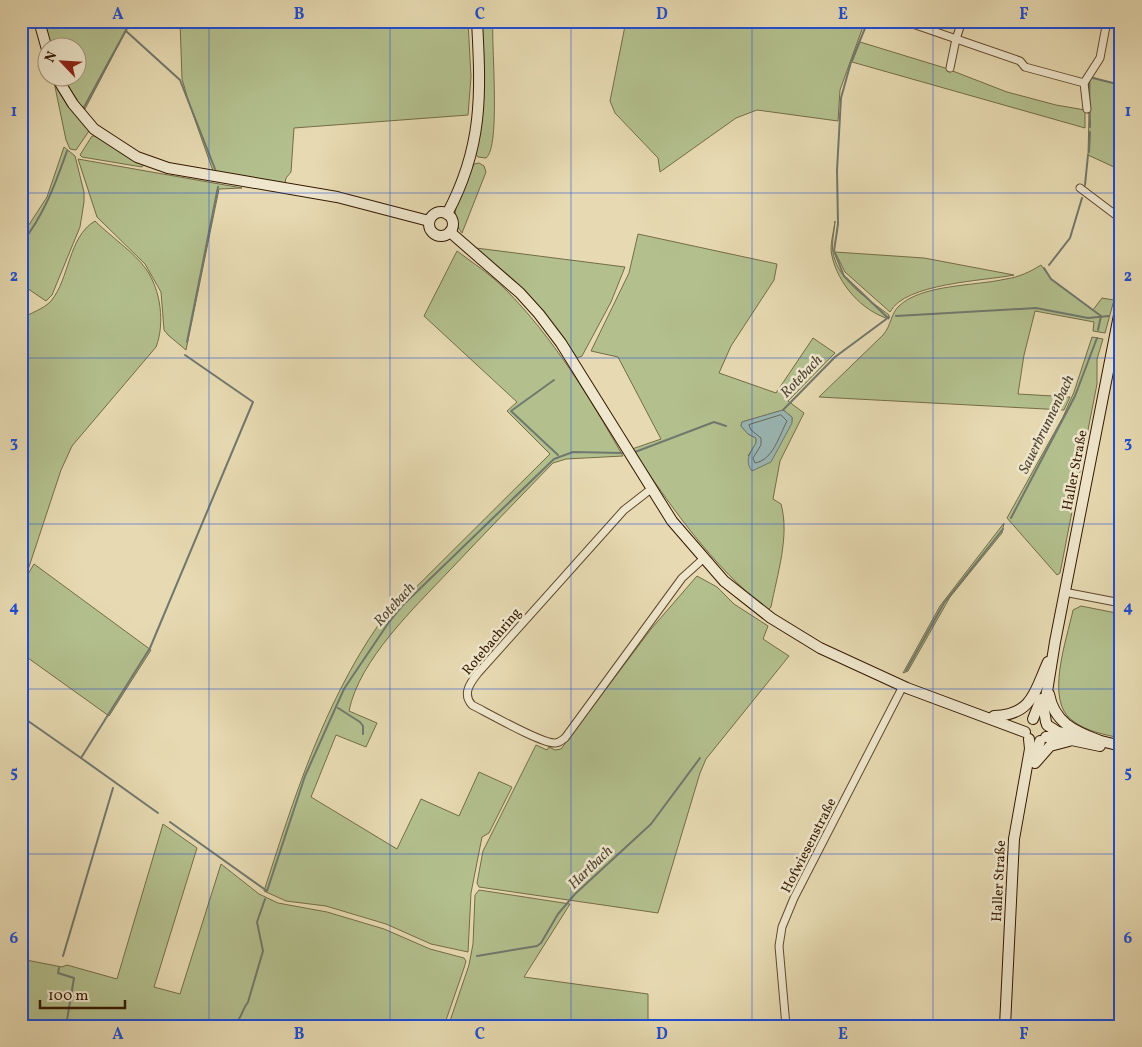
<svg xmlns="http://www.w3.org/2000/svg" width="1142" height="1047" font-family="Vollkorn,serif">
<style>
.green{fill:#b3c08e;stroke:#746c47;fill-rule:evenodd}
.water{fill:#9ab8b6;stroke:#71786d}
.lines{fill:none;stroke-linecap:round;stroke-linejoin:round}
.shore{stroke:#67685b;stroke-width:1}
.stream{stroke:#71786d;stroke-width:2}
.street-casing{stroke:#61482c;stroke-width:9}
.secondary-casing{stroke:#341800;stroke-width:12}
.street{stroke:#efe7cd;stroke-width:7}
.secondary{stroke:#efe7cd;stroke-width:10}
.grid{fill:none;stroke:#1d4ed8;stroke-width:1;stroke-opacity:0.55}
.labels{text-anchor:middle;stroke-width:5;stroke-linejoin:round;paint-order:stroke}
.street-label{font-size:14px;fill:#341800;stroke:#efe7cd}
.water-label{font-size:15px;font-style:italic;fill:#534837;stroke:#efe7cd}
.neatline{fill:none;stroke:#1d4ed8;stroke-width:2}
.grid-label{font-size:16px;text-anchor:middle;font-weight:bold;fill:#1d4ed8}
</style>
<rect width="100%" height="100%" fill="#e7dab2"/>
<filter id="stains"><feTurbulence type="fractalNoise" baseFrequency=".004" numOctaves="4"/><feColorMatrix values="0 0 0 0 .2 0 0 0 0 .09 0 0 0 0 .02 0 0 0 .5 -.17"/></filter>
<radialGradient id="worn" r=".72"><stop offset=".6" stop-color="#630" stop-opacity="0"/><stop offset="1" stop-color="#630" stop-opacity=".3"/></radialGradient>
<g class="green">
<polygon points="43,21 131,21 85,109 77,102 63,78 78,78 78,48 50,47"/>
<polygon points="180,21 468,21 471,77 468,115 294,128 291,172 286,178 285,183 213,171 189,103 182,79"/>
<path d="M481,21h12c-2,23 8,126 -7,137l-8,-1 -3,-4c10,-44 8,-87 6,-132z"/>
<polygon points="626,21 865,21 840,90 838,121 757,110 736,118 660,172 658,158 615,113 610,101"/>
<polygon points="860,42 945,68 1007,92 1056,105 1085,110 1085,128 852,62"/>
<polygon points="1090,77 1121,85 1121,152 1114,167 1088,155"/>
<polygon points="54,82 89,131 76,150 70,149 66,140"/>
<polygon points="92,136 97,136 145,163 142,167 82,157 80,155"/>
<polygon points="64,147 75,156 84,192 84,202 80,227 52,295 46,301 21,284 21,237 47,197"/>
<polygon points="78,159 242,188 219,189 186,350 168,335 164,330 161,292 145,264 97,217"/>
<path d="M479,163l5,3 2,6 -24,61c-17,-20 3,-48 12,-69z"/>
<path d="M95,221c15,15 40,32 51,48 15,21 19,55 10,78l-84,99 -11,24 -36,109 9,-15 117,86 -42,66 -88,-63v-334c9,-6 23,-10 30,-18 19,-23 17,-64 44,-80z"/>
<path d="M835,221c-1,13 -5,27 0,39 8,24 36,41 54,55v4c-27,-8 -51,-35 -57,-63 -3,-10 2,-24 3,-35z"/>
<path d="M638,234l139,30 -3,16 -43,66 -12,27 57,20 37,-55 22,15 -47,48 16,12 -24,48 -7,38 8,5c9,32 -4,71 -10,103l-3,3c-57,-45 -96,-102 -136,-161l29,-10 -43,-82 -27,-6 38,-78zM783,410l9,7v4l-44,35 8,-13v-5l-8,-4 -7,-8 1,-4z"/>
<polygon points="476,248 625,267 611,302 582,356 577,358 540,310"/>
<path d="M457,251c16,12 33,23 48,38 48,48 84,108 118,167l-57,3 -13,4c-35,36 -69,71 -103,107 -35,37 -91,90 -101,141l28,12 -11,24 -30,-12 -25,62 86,52 24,-50 38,17 20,-44 33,15 -23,46 -7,4 -11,56 -3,59 -37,-8 -45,-20 -60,-18 -40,-5 -22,-10c30,-93 59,-186 115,-267l171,-170 -43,-43 10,-9 -93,-86z"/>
<path d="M835,252l89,6 90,17c-30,6 -109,8 -124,37l-45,-40z"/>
<path d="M1041,265l10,14 42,31 9,-12 12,2 -9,33 -12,-2 1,-9 -59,-11 -11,44 -6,39 52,3 -6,13 -245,-13 64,-62c8,-9 8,-22 16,-29 23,-22 77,-20 107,-27 13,-2 24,-7 35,-14z"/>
<polygon points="1092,337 1103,339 1097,359 1097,384 1060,573 1057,575 1007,518 1063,417 1074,392"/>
<polygon points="1004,523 1002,533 950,597 908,671 903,673 940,606"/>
<polygon points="697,576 717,587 734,604 768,626 763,639 789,656 706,759 700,773 658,913 479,887 477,883 483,851 536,745 547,750 549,747 555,750 561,749 651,629"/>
<path d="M1081,606l40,8v124c-16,-3 -35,-7 -48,-17 -29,-19 -6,-82 0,-111z"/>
<polygon points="163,824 197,848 154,987 180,994 221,864 259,894 278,903 327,912 384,929 430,949 464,958 466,961 464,968 444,1026 21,1026 21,959 62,967 67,965 117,979"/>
<polygon points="28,878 21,933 21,879"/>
<polygon points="479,890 570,904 524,977 648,994 648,1026 450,1026 449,1024 469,965 473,944 475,895"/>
</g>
<path class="water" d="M783,410l9,7v6l-21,39 -19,9c-8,-10 -2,-18 4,-28v-5l-8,-4 -7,-8 1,-4z"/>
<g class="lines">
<path class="shore" d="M781,415l6,6c-8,15 -14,39 -32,42l-2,-5 8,-13v-7l-10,-8 -2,-5z"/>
<g class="stream">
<polyline points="868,21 851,62 841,98 837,170 838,224 834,251 844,276 887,317"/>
<polyline points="126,31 180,80 215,169"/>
<polyline points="1089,77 1121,85"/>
<polyline points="1089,81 1090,127"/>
<polyline points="83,109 131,21"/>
<polyline points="1089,152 1090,132"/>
<polyline points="1085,185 1088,155"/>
<path d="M21,244c23,-29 34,-59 46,-93"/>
<polyline points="1049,265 1070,238 1082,198"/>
<polyline points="1044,268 1051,279 1101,316"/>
<polyline points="896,316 1036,308 1088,318 1109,316"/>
<polyline points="1098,330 1101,316"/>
<polyline points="187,342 218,187"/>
<polyline points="554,380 511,411 558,455"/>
<polyline points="783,410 835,357 889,317"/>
<polyline points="635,452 714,422 726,426"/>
<polyline points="1011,518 1075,396 1097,338"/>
<polyline points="21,596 25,591"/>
<polyline points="906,671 944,603 1003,529"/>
<polyline points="338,708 360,722 363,726 363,734"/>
<polyline points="21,716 81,758"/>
<polyline points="158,813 81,758 150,648 253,402 185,355"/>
<polyline points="170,822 267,891 305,776 344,689 354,674 389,622 402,606 554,459 573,452 622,453"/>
<polyline points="63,956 113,788"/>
<polyline points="477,956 537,946 541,943 558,914 575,894 651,824 700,758"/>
<polyline points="59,968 58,973 74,978 66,1026"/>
<path d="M234,1026c9,-10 7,-15 14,-24l15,-51 -6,-29 8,-23"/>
</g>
<g class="street-casing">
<g id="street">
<polyline points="904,21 1020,61 1025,67 1084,83 1087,109"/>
<polyline points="950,68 956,39 962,21"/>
<polyline points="1084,83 1100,58 1107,21"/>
<polyline points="1080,188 1121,219"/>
<path d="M651,489l-27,21 -146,163c-8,10 -16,21 -6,32 14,7 70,39 83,38 4,0 7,-3 10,-5l117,-160 21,-19"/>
<polyline points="1064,592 1121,603"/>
<polyline points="786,1026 779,946 782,927 794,898 903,686"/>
</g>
</g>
<g class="secondary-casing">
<g id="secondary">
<polyline points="39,21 48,53"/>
<polyline points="57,78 73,104 94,129 137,157 168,168 337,197 429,221"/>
<circle cx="441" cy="224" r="12"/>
<path d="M447,214c36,-67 34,-119 30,-193"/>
<polyline points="450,232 520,293 539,314 561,343 672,521 724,581 771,618 820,648 907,688 1025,732"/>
<path d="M1049,694c5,28 25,37 49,46"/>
<path d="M994,716c39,-1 41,-26 54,-54"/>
<polyline points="1033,719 1041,699"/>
<polyline points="1046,722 1044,710 1055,642 1121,305"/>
<polyline points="1047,725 1058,732 1078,736"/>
<polyline points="1046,737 1057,737 1100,746"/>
<polyline points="1093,739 1121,746"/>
<polyline points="1034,759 1040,741"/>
<polyline points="1035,763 1050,746 1069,741"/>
<polyline points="1005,1026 1014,839 1030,749 1029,739"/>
</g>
</g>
<use href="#street" class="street"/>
<use href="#secondary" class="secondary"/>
</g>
<path class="grid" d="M209,21v1005M390,21v1005M571,21v1005M752,21v1005M933,21v1005M21,193h1100M21,358h1100M21,524h1100M21,689h1100M21,854h1100"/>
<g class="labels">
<g class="street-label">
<text transform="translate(1074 470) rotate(-79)" y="5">Haller Straße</text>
<text transform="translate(491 641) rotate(-50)" y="5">Rotebachring</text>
<text transform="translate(808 845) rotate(-63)" y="5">Hofwiesenstraße</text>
<text transform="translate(998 881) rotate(-87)" y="5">Haller Straße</text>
</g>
<g class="water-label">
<text transform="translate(801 376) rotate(-46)" y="5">Rotebach</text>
<text transform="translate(1046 424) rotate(-64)" y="5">Sauerbrunnenbach</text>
<text transform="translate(394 604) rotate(-48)" y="5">Rotebach</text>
<text transform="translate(590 867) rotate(-44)" y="5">Hartbach</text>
</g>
</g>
<rect width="1142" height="1047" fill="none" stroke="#e7dab2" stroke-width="55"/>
<g transform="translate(62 62) rotate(295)"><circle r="24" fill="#efe7cd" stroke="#a4947b"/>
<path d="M0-4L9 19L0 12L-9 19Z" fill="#8f2418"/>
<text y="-8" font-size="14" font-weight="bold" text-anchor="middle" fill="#341800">N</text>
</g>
<path d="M40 1000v8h85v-8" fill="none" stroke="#341800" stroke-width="2.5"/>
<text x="48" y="1000" font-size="15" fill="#341800" stroke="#efe7cd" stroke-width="4" paint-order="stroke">100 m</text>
<rect x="28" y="28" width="1086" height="992" class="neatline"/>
<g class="grid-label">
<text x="118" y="19">A</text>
<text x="299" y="19">B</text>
<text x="480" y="19">C</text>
<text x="662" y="19">D</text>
<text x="843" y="19">E</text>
<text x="1024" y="19">F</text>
<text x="14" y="116">1</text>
<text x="1128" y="116">1</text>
<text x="14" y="281">2</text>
<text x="1128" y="281">2</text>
<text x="14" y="447">3</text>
<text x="1128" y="447">3</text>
<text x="14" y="612">4</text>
<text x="1128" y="612">4</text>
<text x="14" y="777">5</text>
<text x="1128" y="777">5</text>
<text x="14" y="943">6</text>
<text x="1128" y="943">6</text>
<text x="118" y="1039">A</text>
<text x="299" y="1039">B</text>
<text x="480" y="1039">C</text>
<text x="662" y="1039">D</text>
<text x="843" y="1039">E</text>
<text x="1024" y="1039">F</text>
</g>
<rect width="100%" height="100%" filter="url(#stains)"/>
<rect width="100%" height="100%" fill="url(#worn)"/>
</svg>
